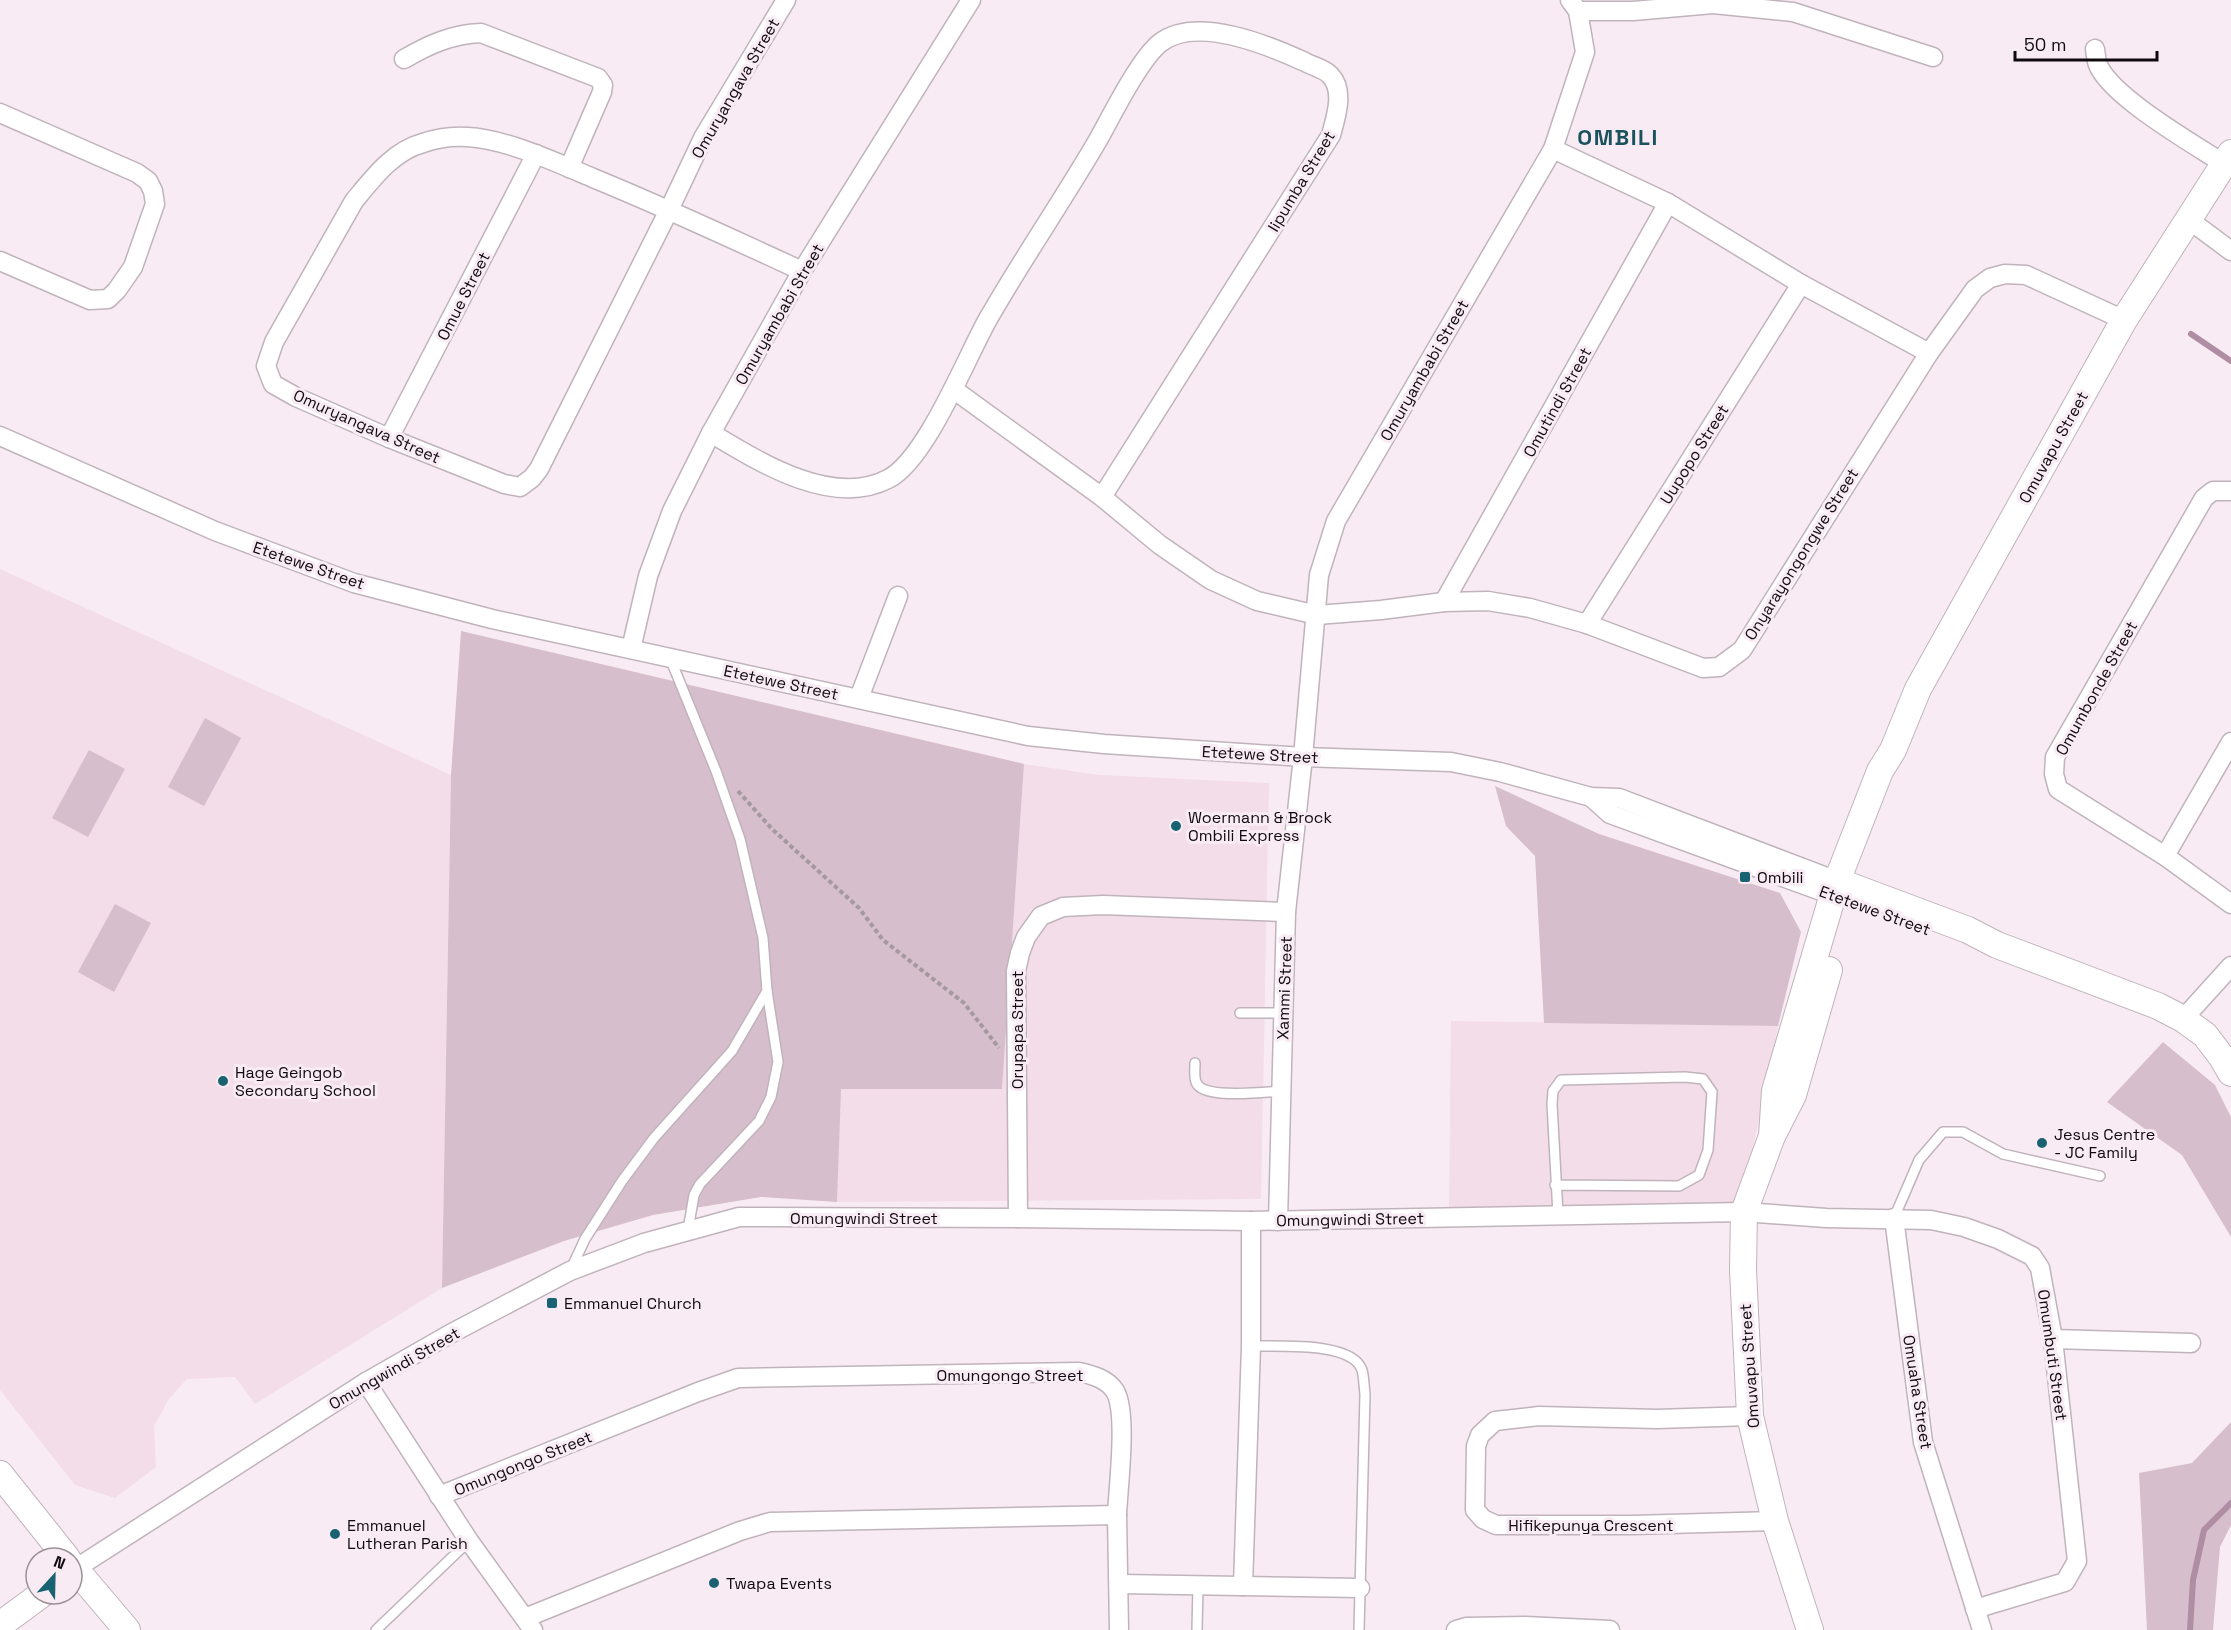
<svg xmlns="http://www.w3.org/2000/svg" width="2231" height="1630" font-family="'Space Grotesk',sans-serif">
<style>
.built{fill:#f2dde9}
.green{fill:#d6becc}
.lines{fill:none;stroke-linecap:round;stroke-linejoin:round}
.stream{stroke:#af8da2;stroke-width:6}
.lane-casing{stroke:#c1b3bb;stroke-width:12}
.street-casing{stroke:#c1b3bb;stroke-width:21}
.secondary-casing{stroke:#c1b3bb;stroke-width:28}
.path{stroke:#a3999f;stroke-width:4;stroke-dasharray:4.5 3;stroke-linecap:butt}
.lane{stroke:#fff;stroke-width:9}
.street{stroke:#fff;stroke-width:18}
.secondary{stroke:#fff;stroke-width:26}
.poi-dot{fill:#196271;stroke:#f9ebf3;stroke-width:2}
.labels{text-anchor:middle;stroke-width:6;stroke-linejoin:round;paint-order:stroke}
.street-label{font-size:16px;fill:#0e0a0d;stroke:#f9ebf3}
.poi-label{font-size:16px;fill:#0e0a0d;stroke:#f9ebf3;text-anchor:start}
.district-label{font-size:22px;font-weight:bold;letter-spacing:1.5px;fill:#1a525e;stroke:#f9ebf3}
</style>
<rect width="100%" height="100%" fill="#f9ebf3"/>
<g class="built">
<polygon points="0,569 451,775 442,1288 255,1404 235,1377 187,1379 169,1399 154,1426 156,1467 115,1498 75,1485 0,1390"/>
<polygon points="1024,764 1099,775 1269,783 1261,1199 837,1202 840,1089 1002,1089"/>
<polygon points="1451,1021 1778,1026 1740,1212 1449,1209"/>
</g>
<g class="green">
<polygon points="461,631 1024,764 1002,1089 841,1089 837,1202 761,1197 653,1215 564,1241 442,1288 451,775"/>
<polygon points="205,718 241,738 204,806 168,787"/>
<polygon points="89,750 125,769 88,837 52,818"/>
<polygon points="1495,786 1599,834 1780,893 1801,932 1778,1026 1544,1023 1535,856 1506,826"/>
<polygon points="115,904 151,923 114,992 78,972"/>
<polygon points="2163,1042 2215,1085 2231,1117 2231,1237 2182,1155 2107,1102"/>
<polygon points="2231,1422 2231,1525 2220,1547 2213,1630 2147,1630 2139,1473 2192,1463"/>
</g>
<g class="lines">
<g class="stream">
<polyline points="2191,334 2231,361"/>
<polyline points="2190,1630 2193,1580 2204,1530 2231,1503"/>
</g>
<g class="lane-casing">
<g id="lane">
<polyline points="1240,1013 1284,1013"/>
<path d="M1195,1063c0,5 -1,14 1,19 6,18 69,10 86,9"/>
<polyline points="1555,1185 1679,1186 1699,1175 1708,1150 1712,1092 1703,1079 1685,1077 1561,1080 1553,1091 1552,1104 1558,1214"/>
<polyline points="1894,1218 1919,1160 1943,1132 1963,1132 2003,1154 2100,1176"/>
<polyline points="688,1230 694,1195 700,1184 759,1121 771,1097 778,1062 767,991"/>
<polyline points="571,1269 585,1239 622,1181 654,1138 732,1051 767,991 763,938 740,839 716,771 670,658"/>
<path d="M1251,1346c26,1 101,-5 111,24 2,7 2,17 3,24l-6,236"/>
<polyline points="376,1630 469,1541"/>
<polyline points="1197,1630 1198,1586"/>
</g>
</g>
<g class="street-casing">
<g id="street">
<path d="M786,0l-83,138 -34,72 -130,259 -7,9 -12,9 -16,-3 -115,-46 -93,-41 -23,-13 -7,-18 8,-24 80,-141c19,-23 39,-50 69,-58 14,-5 30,-7 45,-6 38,2 90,26 125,41 71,29 140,61 209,93"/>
<polyline points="1578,11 1633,11 1713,4 1793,12 1933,57"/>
<path d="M2095,49c1,6 1,13 4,18 16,32 93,76 125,97"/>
<path d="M404,59c24,-14 48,-25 77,-26l117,45 5,7 -1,7 -33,76"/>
<polyline points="0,113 137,173 148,181 153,191 155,204 133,267 117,290 108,299 90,300 0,261"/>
<polyline points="1553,149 1668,203 1801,284 1929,353"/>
<polyline points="2188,219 2231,251"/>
<path d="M711,433c48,29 121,75 177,46 38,-19 78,-121 100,-160 35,-61 75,-119 110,-179 14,-25 41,-80 62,-97 36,-28 108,2 145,19 7,4 20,7 25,13 15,15 6,42 1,60l-229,362 -149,-108"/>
<polyline points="0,436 215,531 354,583 492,619 1028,736 1104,744 1303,757 1451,762 1500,772 1591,797 1619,798 1837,881"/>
<polyline points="389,438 536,154"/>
<polyline points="2231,491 2213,491 2204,498 2055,757 2054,774 2058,789 2165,856 2231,904"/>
<polyline points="1102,497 1160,545 1211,580 1257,601 1317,615 1381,610 1444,602 1488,601 1530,608 1587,624 1703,668 1719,667 1742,650 1929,353 1975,289 1990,278 2005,274 2026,275 2124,320"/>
<polyline points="1444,602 1668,203"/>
<polyline points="1587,624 1801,284"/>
<polyline points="631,649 648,576 672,511 711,433 802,271 971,0"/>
<polyline points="859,698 898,596"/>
<polyline points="1591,797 1610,814 1832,895"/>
<polyline points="2165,856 2231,742"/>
<polyline points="2183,1019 2231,966"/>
<polyline points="1018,1218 1016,971 1020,953 1026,937 1041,916 1063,907 1103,905 1286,912"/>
<polyline points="1894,1218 1923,1442 1982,1630"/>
<polyline points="1278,1221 1286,912 1303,757 1319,575 1336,521 1553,149 1585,52 1578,11 1570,0"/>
<polyline points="2053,1339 2191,1343"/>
<polyline points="366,1382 469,1541 533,1630"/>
<polyline points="1750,1416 1657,1419 1539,1416 1495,1421 1480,1435 1476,1446 1475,1510 1483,1519 1496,1525 1633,1525 1775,1521"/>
<path d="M439,1496l259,-104 40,-14 341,-6c14,3 28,7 36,19 13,22 3,97 2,124l-347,7 -30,9 -215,87"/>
<polyline points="1117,1515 1119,1630"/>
<polyline points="75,1569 366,1382 450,1334 570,1271 644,1243 739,1217 1018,1218 1251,1221 1744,1212 1826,1218 1931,1220 1964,1227 1998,1239 2032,1256 2040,1268 2053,1339 2077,1561 2065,1582 1975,1609"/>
<polyline points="1120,1584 1360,1588"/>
<polyline points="1243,1586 1251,1346 1251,1221"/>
<polyline points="1456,1630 1466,1627 1525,1626 1610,1630"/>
</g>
</g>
<g class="secondary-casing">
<g id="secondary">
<polyline points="1837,881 1968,930 1997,945 2158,1006 2183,1019 2205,1035 2221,1056 2231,1073"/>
<polyline points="1772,1136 1775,1091 1837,881 1880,771 1893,750 1918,689 2124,320 2231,153"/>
<polyline points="0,1474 67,1558"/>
<polyline points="72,1565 127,1630"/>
<polyline points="0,1625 42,1594"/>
<polyline points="1810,1630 1775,1521 1750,1416 1743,1270 1744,1212 1772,1136 1793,1095 1829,970"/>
</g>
</g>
<polyline class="path" points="738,791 772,829 859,908 883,940 964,1003 999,1048"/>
<use href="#lane" class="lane"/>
<use href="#street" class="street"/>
<use href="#secondary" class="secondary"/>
</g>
<g class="poi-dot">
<circle cx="1176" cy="826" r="6"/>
<rect x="1739" y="871" width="12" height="12" rx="3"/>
<circle cx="223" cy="1081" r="6"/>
<circle cx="2042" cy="1143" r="6"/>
<rect x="546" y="1297" width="12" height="12" rx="3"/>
<circle cx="335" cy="1534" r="6"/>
<circle cx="714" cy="1583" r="6"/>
</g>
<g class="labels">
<g class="street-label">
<text transform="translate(735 88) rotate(-60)" y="6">Omuryangava Street</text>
<text transform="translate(1301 181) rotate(-59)" y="6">Iipumba Street</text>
<text transform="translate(463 296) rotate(-63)" y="6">Omue Street</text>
<text transform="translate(779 314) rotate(-60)" y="6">Omuryambabi Street</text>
<text transform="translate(1424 370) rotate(-60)" y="6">Omuryambabi Street</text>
<text transform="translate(1557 402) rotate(-61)" y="6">Omutindi Street</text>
<text transform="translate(367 426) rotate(24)" y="6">Omuryangava Street</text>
<text transform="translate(2053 447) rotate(-61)" y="6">Omuvapu Street</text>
<text transform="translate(1694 454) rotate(-58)" y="6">Uupopo Street</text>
<text transform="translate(1801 554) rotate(-58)" y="6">Onyarayongongwe Street</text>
<text transform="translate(309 565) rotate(19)" y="6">Etetewe Street</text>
<text transform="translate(781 682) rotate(12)" y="6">Etetewe Street</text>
<text transform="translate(2096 688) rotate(-61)" y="6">Omumbonde Street</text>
<text transform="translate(1260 754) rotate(3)" y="6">Etetewe Street</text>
<text transform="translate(1875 910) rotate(20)" y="6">Etetewe Street</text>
<text transform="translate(1284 988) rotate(-88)" y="6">Xammi Street</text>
<text transform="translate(1017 1030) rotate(-90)" y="6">Orupapa Street</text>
<text x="864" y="1224">Omungwindi Street</text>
<text transform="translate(1350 1219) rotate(-1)" y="6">Omungwindi Street</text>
<text transform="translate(2053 1355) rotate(82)" y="6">Omumbuti Street</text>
<text transform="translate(1749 1366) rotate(-94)" y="6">Omuvapu Street</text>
<text transform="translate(394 1368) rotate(-30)" y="6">Omungwindi Street</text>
<text x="1010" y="1381">Omungongo Street</text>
<text transform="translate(1918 1392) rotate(81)" y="6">Omuaha Street</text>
<text transform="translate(523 1463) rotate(-22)" y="6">Omungongo Street</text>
<text x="1591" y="1531">Hifikepunya Crescent</text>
</g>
<g class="poi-label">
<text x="1188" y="823">Woermann &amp; Brock<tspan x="1188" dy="18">Ombili Express</tspan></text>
<text x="1757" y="883">Ombili</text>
<text x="235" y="1078">Hage Geingob<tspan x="235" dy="18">Secondary School</tspan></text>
<text x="2054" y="1140">Jesus Centre<tspan x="2054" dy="18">- JC Family</tspan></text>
<text x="564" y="1309">Emmanuel Church</text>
<text x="347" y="1531">Emmanuel<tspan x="347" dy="18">Lutheran Parish</tspan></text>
<text x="726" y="1589">Twapa Events</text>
</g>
<g class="district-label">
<text x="1618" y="145">OMBILI</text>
</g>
</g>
<g transform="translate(54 1576) rotate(22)"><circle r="28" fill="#f9ebf3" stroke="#9b9197" stroke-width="1.5"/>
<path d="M0-4.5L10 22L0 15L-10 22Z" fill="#196271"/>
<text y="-9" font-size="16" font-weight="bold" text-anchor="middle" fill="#0e0a0d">N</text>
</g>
<path d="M2015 51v9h142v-9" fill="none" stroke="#0e0a0d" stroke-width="3"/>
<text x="2024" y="51" font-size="18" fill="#0e0a0d" stroke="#f9ebf3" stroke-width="4.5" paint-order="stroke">50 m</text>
</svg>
